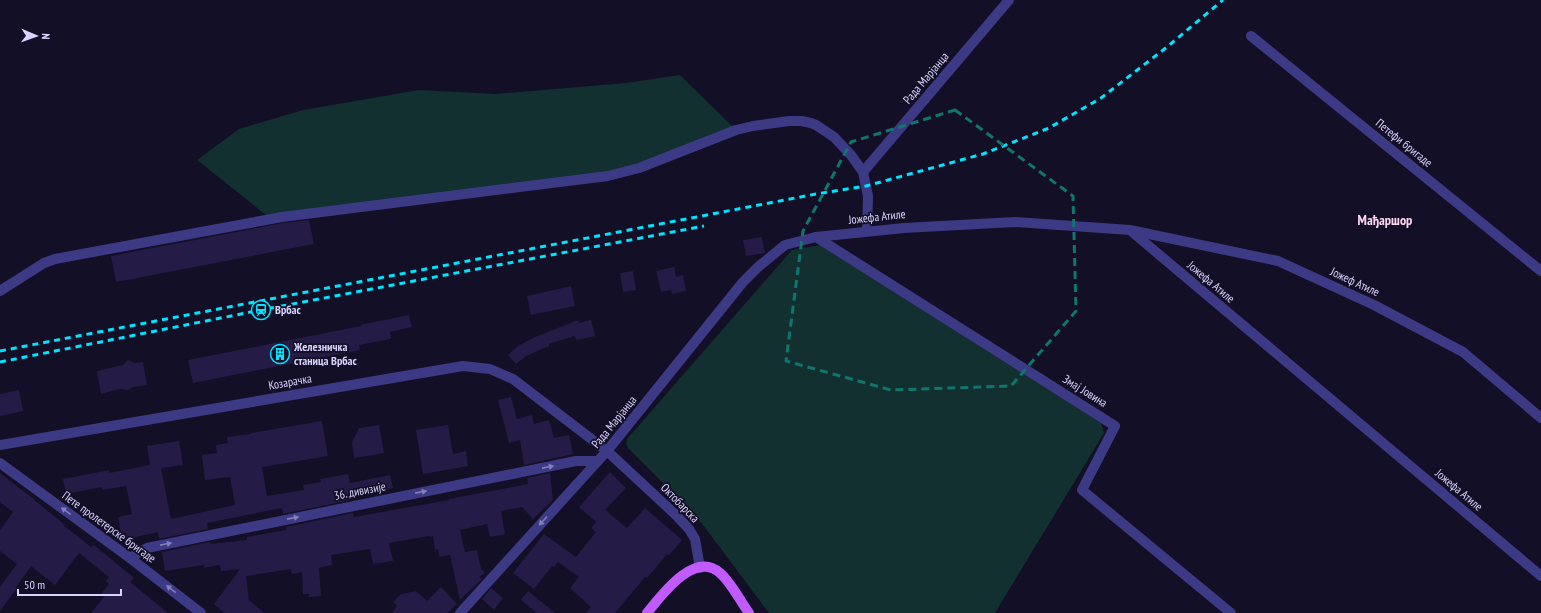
<svg xmlns="http://www.w3.org/2000/svg" width="1541" height="613" font-family="'PT Sans Narrow',sans-serif">
<style>
.green{fill:#12302f}
.building{fill:#241b47}
.lines{fill:none;stroke-linecap:round;stroke-linejoin:round}
.minor{stroke:#3d3a85;stroke-width:10}
.major{stroke:#c25bff;stroke-width:10}
.rail{stroke:#00e5ff;stroke-width:3;stroke-dasharray:6 5;stroke-linecap:butt}
.oneway{fill:#837fbc}
.marked{fill:none;stroke:#0f766e;stroke-width:3;stroke-dasharray:8 5;stroke-linejoin:round}
.labels{text-anchor:middle;stroke-width:3.5;stroke-linejoin:round;paint-order:stroke}
.street-label{font-size:12px;fill:#d9d4ff;stroke:#130f26}
.poi-label{font-size:12px;font-weight:bold;fill:#d9d4ff;stroke:#130f26;text-anchor:start}
.quarter-label{font-size:14px;font-weight:bold;fill:#ffd6f0;stroke:#130f26}
</style>
<rect width="100%" height="100%" fill="#130f26"/>
<g class="green">
<polygon points="680,75 736,130 639,168 271,219 197,160 239,129 303,110 419,90 495,94 626,83"/>
<polygon points="820,245 1101,423 1104,433 995,613 769,613 697,517 629,449 626,444 627,439 792,250"/>
</g>
<g class="building">
<polygon points="309,220 314,244 116,282 111,256 283,223"/>
<polygon points="762,237 765,253 746,256 743,240"/>
<polygon points="674,267 676,277 683,275 686,291 672,294 671,290 661,292 656,271"/>
<polygon points="633,271 636,290 623,292 620,273"/>
<polygon points="571,286 575,306 531,315 527,296"/>
<polygon points="409,315 412,327 390,332 391,339 359,345 360,350 193,383 188,360 361,326 360,325"/>
<polygon points="578,320 579,323 591,320 595,336 577,340 574,336 549,344 549,346 526,356 516,364 508,355 518,346 535,337"/>
<polygon points="128,360 134,363 143,362 147,385 133,387 128,390 120,389 101,394 97,371 123,365"/>
<polygon points="19,390 23,411 0,416 0,394"/>
<polygon points="511,397 517,419 532,415 534,424 549,420 554,438 569,435 573,454 524,465 520,440 509,443 498,400"/>
<polygon points="322,421 328,456 262,467 267,496 304,490 303,485 321,482 320,479 348,474 350,483 390,475 393,488 350,497 350,500 283,514 282,508 207,523 208,529 159,539 158,532 127,539 126,533 121,533 118,517 132,514 126,486 102,490 102,487 66,494 63,479 109,470 109,473 150,465 147,446 179,441 183,465 161,468 171,519 235,505 230,477 205,480 202,455 217,453 216,445 228,443 227,437 251,434 251,433"/>
<polygon points="379,425 384,453 354,458 352,442 359,428"/>
<polygon points="448,425 453,454 466,451 468,466 423,474 416,430"/>
<polygon points="610,472 626,488 605,510 627,528 645,508 682,540 669,555 667,554 647,578 645,577 615,613 586,613 591,607 570,588 579,577 558,562 554,567 552,566 534,589 513,573 544,534 576,557 596,532 591,528 596,522 579,507"/>
<polygon points="0,473 35,500 34,500 64,524 63,525 91,547 94,545 134,578 130,582 168,613 91,613 104,597 101,594 109,584 106,581 109,577 79,553 55,585 31,566 16,587 17,588 0,611 0,587 17,564 0,551 0,530 13,512 0,502"/>
<polygon points="550,473 553,500 533,519 522,507 501,511 505,534 490,537 487,524 460,530 465,552 477,550 481,569 485,573 479,577 482,579 460,600 450,555 439,557 438,549 435,550 433,536 429,537 429,536 389,543 393,561 373,564 370,549 331,555 332,565 319,568 321,596 309,597 309,594 303,594 302,572 292,574 291,569 246,576 249,600 264,613 225,613 214,604 240,569 221,571 220,565 204,568 204,565 165,571 162,552 210,542 211,544 247,540 247,537 286,530 286,527 353,513 354,517 449,500 449,499 528,484 527,478"/>
<polygon points="441,587 457,604 447,613 392,613 397,606 393,602 401,594 416,591 427,601"/>
<polygon points="491,588 503,598 494,610 482,599"/>
<polygon points="528,591 555,613 537,613 521,600"/>
</g>
<g class="lines">
<g class="minor">
<polyline points="1251,36 1541,271"/>
<polyline points="863,172 1009,0"/>
<polyline points="1131,231 1541,576"/>
<polyline points="816,237 1115,426 1082,490 1231,613"/>
<polyline points="0,291 44,263 55,259 282,217 608,176 639,168 736,130 753,126 789,121 801,121 811,123 816,125 834,137 851,155 863,172 868,196 867,231"/>
<polyline points="0,445 463,366 490,369 513,379 607,451 676,515 689,529 695,539 700,568"/>
<polyline points="0,463 130,558 201,613"/>
<polyline points="130,558 147,548 576,461 598,461"/>
<polyline points="460,613 607,451 743,282 758,267 785,245 816,237 904,228 1015,222 1130,230 1278,261 1374,305 1463,352 1541,418"/>
</g>
<path class="major" d="M647,613c14,-17 47,-63 73,-40 10,8 21,29 29,40"/>
<g class="rail">
<polyline points="0,351 816,194 866,186 983,154 1049,128 1101,98 1167,47 1223,0"/>
<polyline points="0,362 261,310 704,226"/>
</g>
</g>
<defs><path id="oneway-solid" d="M-6-.8H1V-3.2L6.5 0L1 3.2V.8H-6Z"/></defs>
<g class="oneway">
<use href="#oneway-solid" transform="translate(548 467) rotate(-11)"/>
<use href="#oneway-solid" transform="translate(421 492) rotate(-11)"/>
<use href="#oneway-solid" transform="translate(66 511) rotate(-144)"/>
<use href="#oneway-solid" transform="translate(293 518) rotate(-11)"/>
<use href="#oneway-solid" transform="translate(543 521) rotate(132)"/>
<use href="#oneway-solid" transform="translate(166 544) rotate(-11)"/>
<use href="#oneway-solid" transform="translate(171 589) rotate(-142)"/>
</g>
<path class="marked" d="M955,110l118,86 3,115 -65,75 -120,4 -105,-29 17,-130 48,-89z"/>
<defs>
<g id="station-ring" transform="scale(1)"><circle r="9.5" fill="#130f26" stroke="#00e5ff" stroke-width="1.5"/><path d="M-3-6H3Q5-6 5-4V2Q5 4 3 4L4.5 6H3L1.5 4h-3L-3 6H-4.5L-3 4Q-5 4-5 2V-4Q-5-6-3-6ZM-3.5-4v3h7v-3ZM-3.5 1v1.5H-2V1ZM2 1v1.5H3.5V1Z" fill="#00e5ff"/></g>
<g id="building-ring" transform="scale(1)"><circle r="9.5" fill="#130f26" stroke="#00e5ff" stroke-width="1.5"/><path d="M-4-6H4V6H1V3H-1V6H-4ZM-2.5-4.3h1.7v1.8h-1.7ZM.8-4.3h1.7v1.8H.8ZM-2.5-1h1.7V.8h-1.7ZM.8-1h1.7V.8H.8Z" fill="#00e5ff"/></g>
</defs>
<g fill-rule="evenodd">
<use href="#station-ring" x="261" y="310"/>
<use href="#building-ring" x="280" y="354"/>
</g>
<g class="labels">
<g class="street-label">
<text transform="translate(926 78) rotate(-50)" y="4">Рада Марјанца</text>
<text transform="translate(1404 143) rotate(39)" y="4">Петефи бригаде</text>
<text transform="translate(877 217) rotate(-6)" y="4">Јожефа Атиле</text>
<text transform="translate(1211 282) rotate(40)" y="4">Јожефа Атиле</text>
<text transform="translate(1355 282) rotate(25)" y="4">Јожеф Атиле</text>
<text transform="translate(290 382) rotate(-10)" y="4">Козарачка</text>
<text transform="translate(1085 391) rotate(32)" y="4">Змај Јовина</text>
<text transform="translate(614 422) rotate(-51)" y="4">Рада Марјанца</text>
<text transform="translate(1459 490) rotate(40)" y="4">Јожефа Атиле</text>
<text transform="translate(360 491) rotate(-11)" y="4">36. дивизије</text>
<text transform="translate(680 503) rotate(46)" y="4">Октобарска</text>
<text transform="translate(109 527) rotate(36)" y="4">Пете пролетерске бригаде</text>
</g>
<g class="poi-label">
<text x="275" y="314">Врбас</text>
<text x="294" y="351">Железничка<tspan x="294" dy="14">станица Врбас</tspan></text>
</g>
<g class="quarter-label">
<text x="1385" y="225">Мађаршор</text>
</g>
</g>
<g transform="translate(36 36) rotate(92)" stroke="#130f26" stroke-width="3" paint-order="stroke">
<path d="M0-3L7 15L0 10L-7 15Z" fill="#d9d4ff"/>
<text y="-6" font-size="11" font-weight="bold" text-anchor="middle" fill="#d9d4ff">N</text>
</g>
<path d="M18 589v6h103v-6" fill="none" stroke="#d9d4ff" stroke-width="2"/>
<text x="24" y="589" font-size="12" fill="#d9d4ff" stroke="#130f26" stroke-width="3" paint-order="stroke">50 m</text>
</svg>
